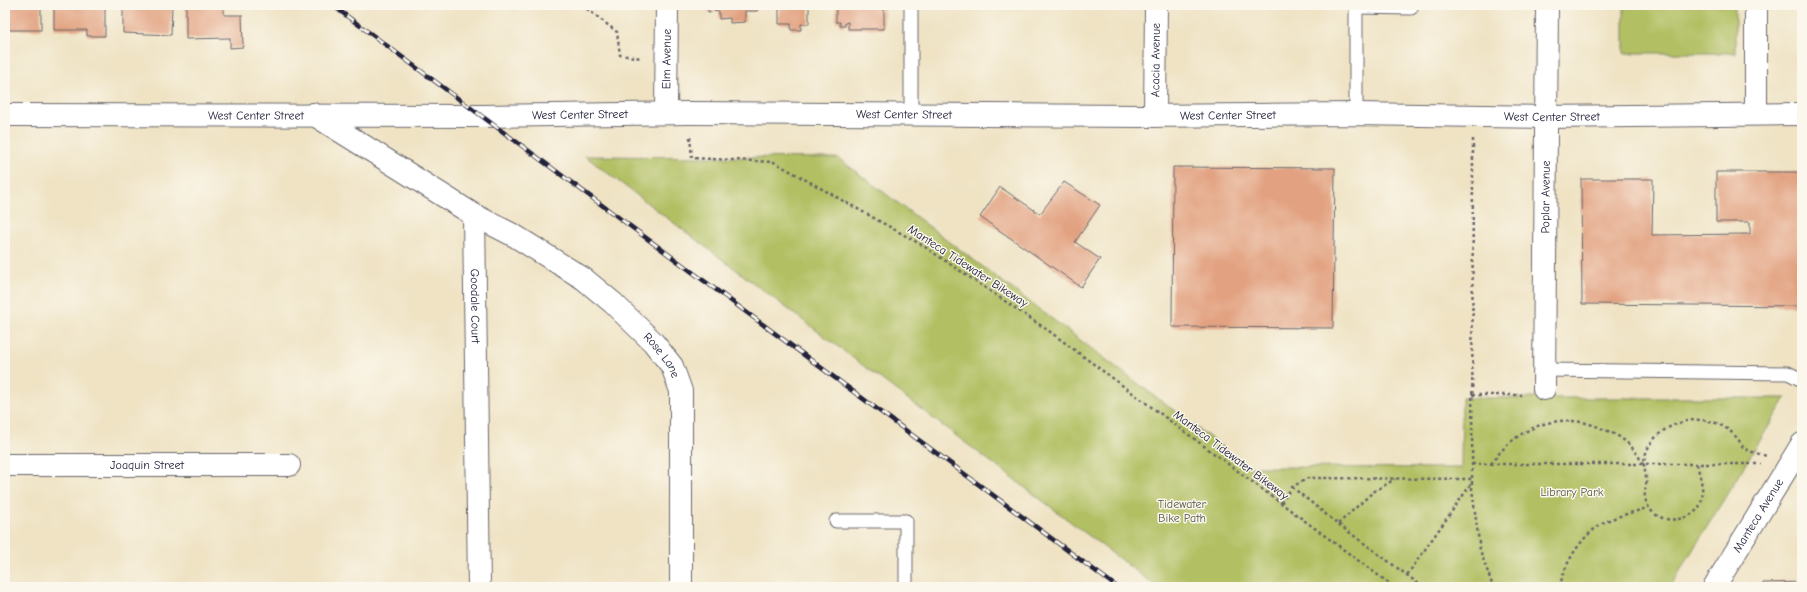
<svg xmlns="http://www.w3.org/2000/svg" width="1807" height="592" font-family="'Comic Neue',sans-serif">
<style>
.green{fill:#b2c063;stroke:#6a714f}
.building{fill:#e2a180}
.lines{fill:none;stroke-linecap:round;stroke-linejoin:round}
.service-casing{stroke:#6a666b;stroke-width:15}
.minor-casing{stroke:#6a666b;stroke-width:24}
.tertiary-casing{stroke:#6a666b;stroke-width:24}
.path{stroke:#6a666b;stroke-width:2.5;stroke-dasharray:3 3;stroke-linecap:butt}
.service{stroke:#fff;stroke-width:13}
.minor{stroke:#fff;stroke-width:22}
.tertiary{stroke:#fff;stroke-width:22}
.rail-casing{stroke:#22223b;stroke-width:4.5}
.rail{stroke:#fbf7ec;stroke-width:3;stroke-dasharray:9;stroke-linecap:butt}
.labels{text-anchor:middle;stroke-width:3;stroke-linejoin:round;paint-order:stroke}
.street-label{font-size:12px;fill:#22223b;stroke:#fbf7ec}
.park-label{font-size:12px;fill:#545949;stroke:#fbf7ec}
</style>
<rect width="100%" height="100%" fill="#fbf7ec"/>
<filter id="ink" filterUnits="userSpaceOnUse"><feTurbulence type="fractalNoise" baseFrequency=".025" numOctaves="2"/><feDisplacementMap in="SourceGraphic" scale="8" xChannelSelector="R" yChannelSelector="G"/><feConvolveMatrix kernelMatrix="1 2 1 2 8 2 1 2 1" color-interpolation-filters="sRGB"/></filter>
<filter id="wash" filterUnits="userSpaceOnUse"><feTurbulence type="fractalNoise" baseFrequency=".012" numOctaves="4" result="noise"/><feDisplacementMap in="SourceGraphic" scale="16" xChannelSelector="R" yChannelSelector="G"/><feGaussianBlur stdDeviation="0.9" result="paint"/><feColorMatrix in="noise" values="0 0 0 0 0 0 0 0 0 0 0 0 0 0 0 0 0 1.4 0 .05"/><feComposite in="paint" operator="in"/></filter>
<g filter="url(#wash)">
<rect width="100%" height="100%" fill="#efe3c4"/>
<g class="green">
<rect x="1624" y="5" width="111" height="48"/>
<polygon points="585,156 838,158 1249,467 1461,468 1462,398 1786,398 1670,587 1157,587"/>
</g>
<g id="blocks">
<g class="building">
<rect x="5" y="5" width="36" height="25"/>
<polygon points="54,5 105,5 105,36 87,36 87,30 54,30"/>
<polygon points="123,5 172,5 171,35 123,33"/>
<polygon points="186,5 224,5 224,15 242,15 243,47 230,48 230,38 186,39"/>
<polygon points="708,5 757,5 757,11 745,11 745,22 730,23 730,18 719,19 719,11 708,12"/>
<polygon points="779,5 809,5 809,24 801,24 801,30 791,30 791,24 779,24"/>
<polygon points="836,5 884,5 884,29 848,29 848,22 845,23 845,26 840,26 840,22 836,22"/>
<polygon points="1173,167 1335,168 1333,328 1172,327"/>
<polygon points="1716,172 1802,172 1802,306 1582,304 1581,179 1653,179 1652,235 1750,234 1750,222 1716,222"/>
<polygon points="1064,182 1100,205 1075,242 1100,259 1081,287 980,217 1000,187 1040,214"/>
<polygon points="1802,582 1802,587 1763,587 1763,583"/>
</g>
</g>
</g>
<g filter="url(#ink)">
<use href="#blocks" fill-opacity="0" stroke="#6a666b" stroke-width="1"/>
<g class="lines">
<g class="service-casing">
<g id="service">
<polyline points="911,5 911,114"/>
<polyline points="1356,5 1356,114"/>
<polyline points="1356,7 1411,8"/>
<polyline points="1545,370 1788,373 1802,380"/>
<polyline points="836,521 906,521 906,587"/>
</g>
</g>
<g class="minor-casing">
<g id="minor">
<polyline points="1756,5 1756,114"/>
<path id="s1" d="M666,113l1,-108"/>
<path id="s2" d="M313,114l161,101 41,21 69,43 29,24 40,39 19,24 9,25v196"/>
<path id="s3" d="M1155,116l1,-111"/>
<path id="s4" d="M474,215l5,372"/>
<path id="s5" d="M1544,389l3,-384"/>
<path id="s6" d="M5,465h284"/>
<path id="s7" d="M1714,587l88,-143"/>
</g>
</g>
<g class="tertiary-casing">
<g id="tertiary">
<path id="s8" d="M5,115l475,1 209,-3 454,3 213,-2 189,3 257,-3"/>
</g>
</g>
<g class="path">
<polyline points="582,5 617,32 620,55 642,58"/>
<polyline points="690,137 692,158 774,162 922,245 1049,331 1394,587"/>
<polyline points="1473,139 1472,489 1480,550 1493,587"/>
<polyline points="1472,395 1522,395"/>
<polyline points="1472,464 1761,464"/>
<path d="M1491,464c25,-37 69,-55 112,-35 11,4 22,10 30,20 4,4 7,10 10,15"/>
<path d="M1697,464c4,17 12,39 -5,50 -18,11 -43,6 -47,-17 -1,-6 2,-12 1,-18 0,-5 -2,-10 -2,-15 1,-31 38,-49 65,-43 10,2 22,9 28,17 3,3 4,7 7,10 5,4 16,6 23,8"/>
<polyline points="1292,487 1338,524 1423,587"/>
<polyline points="1281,503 1292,487 1308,478 1472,479"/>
<polyline points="1338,524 1373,492 1395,479"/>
<polyline points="1407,575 1471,484"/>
<path d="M1560,587c4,-25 24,-55 47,-66 13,-6 29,-9 42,-14"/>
</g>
<use href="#service" class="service"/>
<use href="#minor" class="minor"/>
<use href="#tertiary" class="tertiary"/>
<g class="rail-casing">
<polyline id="rail" points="332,5 1117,587"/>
</g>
<use href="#rail" class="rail"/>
</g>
</g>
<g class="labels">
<g class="street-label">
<text dy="4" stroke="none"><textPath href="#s1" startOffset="54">Elm Avenue</textPath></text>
<text dy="4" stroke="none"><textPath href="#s3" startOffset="56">Acacia Avenue</textPath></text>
<text dy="4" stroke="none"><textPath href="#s8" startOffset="251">West Center Street</textPath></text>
<text dy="4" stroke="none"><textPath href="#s8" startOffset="575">West Center Street</textPath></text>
<text dy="4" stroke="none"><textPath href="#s8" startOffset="899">West Center Street</textPath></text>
<text dy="4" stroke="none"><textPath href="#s8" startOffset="1223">West Center Street</textPath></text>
<text dy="4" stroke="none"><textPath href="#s8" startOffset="1547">West Center Street</textPath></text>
<text dy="4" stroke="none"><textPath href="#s5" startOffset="192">Poplar Avenue</textPath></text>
<text transform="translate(968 266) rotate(33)" y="4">Manteca Tidewater Bikeway</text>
<text dy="4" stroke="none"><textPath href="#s4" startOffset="91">Goodale Court</textPath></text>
<text dy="4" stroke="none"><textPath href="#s2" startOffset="427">Rose Lane</textPath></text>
<text transform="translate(1231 455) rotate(37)" y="4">Manteca Tidewater Bikeway</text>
<text dy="4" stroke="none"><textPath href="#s6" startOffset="142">Joaquin Street</textPath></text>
<text dy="4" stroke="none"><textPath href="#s7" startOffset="84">Manteca Avenue</textPath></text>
</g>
<g class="park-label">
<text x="1572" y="496">Library Park</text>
<text x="1182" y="508">Tidewater<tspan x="1182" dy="14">Bike Path</tspan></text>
</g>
</g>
<rect width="1807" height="592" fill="none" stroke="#fbf7ec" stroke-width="20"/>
</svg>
